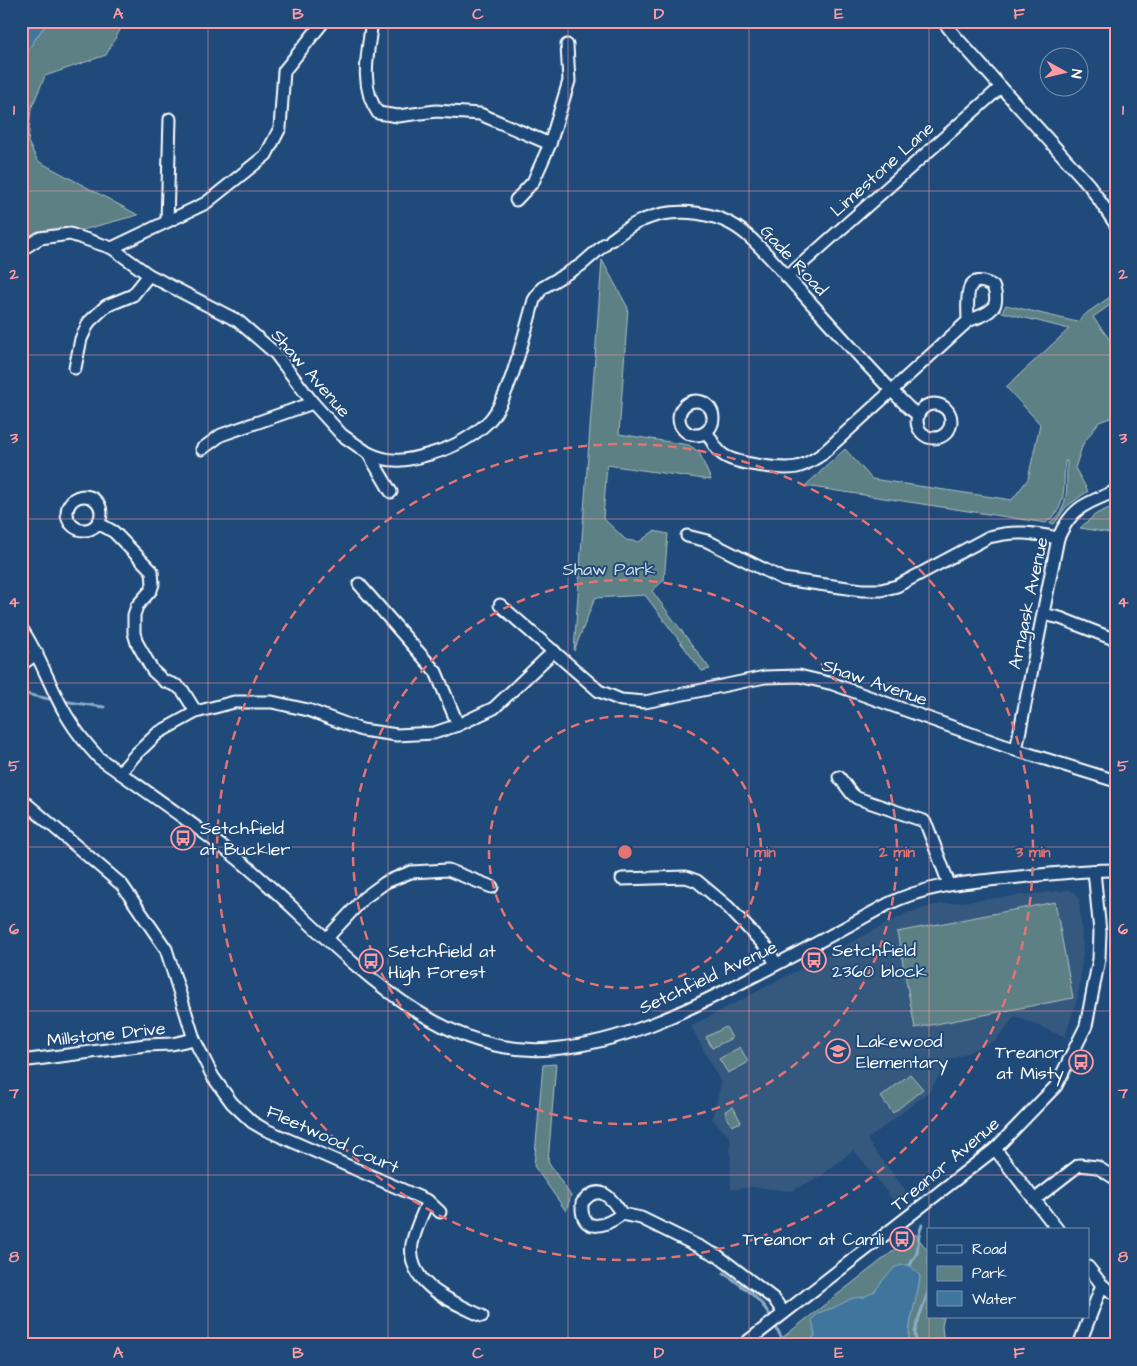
<svg xmlns="http://www.w3.org/2000/svg" width="1137" height="1366" font-family="'Architects Daughter',sans-serif">
<style>
.built{fill:#35587e}
.green{fill:#5d8085;stroke:#aec0c2}
.water{fill:#40769d;stroke:#8cadc4}
.lines{fill:none;stroke-linecap:round;stroke-linejoin:round}
.stream{stroke:#8cadc4;stroke-width:3}
.minor-casing{stroke:#fff;stroke-width:15}
.minor{stroke:#1f4a7a;stroke-width:11}
.grid{fill:none;stroke:#ff9aa2;stroke-width:1;stroke-opacity:0.55}
.ring{fill:none;stroke:#e47373;stroke-width:2.5;stroke-dasharray:9 6}
.labels{text-anchor:middle;stroke-width:4;stroke-linejoin:round;paint-order:stroke}
.street-label{font-size:18px;fill:#fff;stroke:#1f4a7a}
.park-label{font-size:18px;fill:#d6dfe0;stroke:#1f4a7a}
.poi-label{font-size:18px;fill:#fff;stroke:#1f4a7a;text-anchor:start}
.centre{fill:#e47373;stroke:#1f4a7a;stroke-width:2.5}
.ring-label{font-size:15px;text-anchor:middle;font-weight:bold;fill:#e47373;stroke:#1f4a7a;stroke-width:4;stroke-linejoin:round;paint-order:stroke}
.neatline{fill:none;stroke:#ff9aa2;stroke-width:2}
.grid-label{font-size:16px;text-anchor:middle;font-weight:bold;fill:#ff9aa2}
</style>
<rect width="100%" height="100%" fill="#1f4a7a"/>
<filter id="ink" filterUnits="userSpaceOnUse"><feTurbulence type="fractalNoise" baseFrequency=".02" numOctaves="2"/><feDisplacementMap in="SourceGraphic" scale="10" xChannelSelector="R" yChannelSelector="G"/><feConvolveMatrix kernelMatrix="1 2 1 2 8 2 1 2 1" color-interpolation-filters="sRGB"/></filter>
<g filter="url(#ink)">
<polygon class="built" points="1069,890 1076,893 1079,899 1083,950 1080,982 1077,1000 1065,1037 1015,1016 995,1041 948,1061 930,1091 867,1140 910,1196 897,1205 854,1150 822,1175 792,1191 751,1187 731,1190 730,1137 712,1119 721,1083 691,1026 907,913 934,905"/>
<g class="green">
<polygon points="48,21 129,21 124,23 106,55 45,76 31,109 28,142 38,161 138,215 30,244 28,235 21,239 21,73 29,48"/>
<polygon points="602,260 628,308 619,434 689,445 699,452 711,480 607,465 603,518 626,540 639,542 654,531 668,534 664,580 652,591 710,669 702,671 645,595 595,598 574,651"/>
<path d="M1116,293v8l-23,16 23,31v68l-17,6 -16,22 -8,24 13,23 -22,16 -12,17 -5,-1c3,-2 6,-5 9,-8 12,-15 8,-37 9,-54h-2c-2,17 2,35 -8,51 -2,4 -7,7 -11,11l-241,-37 40,-37 27,30 140,21 16,-21 12,-55 -34,-37 63,-58 -67,-17 4,-7 71,17 11,-10z"/>
<polygon points="1116,505 1116,534 1080,528 1096,514"/>
<polygon points="1055,902 1073,998 915,1028 897,932"/>
<polygon points="726,1027 732,1038 712,1048 706,1037"/>
<polygon points="740,1047 747,1060 747,1063 728,1073 719,1059"/>
<polygon points="556,1064 548,1162 571,1196 566,1211 534,1166 543,1065"/>
<polygon points="910,1074 923,1089 893,1113 881,1097"/>
<polygon points="733,1107 741,1122 732,1126 727,1119 725,1111"/>
<polygon points="915,1234 928,1251 928,1317 944,1317 942,1326 944,1345 773,1345"/>
</g>
<g class="water">
<polygon points="21,21 48,21 29,48 21,73"/>
<path d="M903,1265h7l10,11c-2,23 -13,46 -11,69h-56l-6,-3 -7,3h-36l11,-9 -3,-16 6,-7 15,-5 20,-10 11,-1 11,-6 7,-10 13,-14z"/>
</g>
<g class="lines">
<g class="stream">
<polyline points="21,693 54,700"/>
<polyline points="62,701 104,707"/>
<polyline points="910,1265 917,1253 919,1234 922,1225"/>
<path d="M724,1273c19,14 37,25 48,46"/>
<polyline points="775,1325 785,1345"/>
<polyline points="916,1345 915,1332 919,1317 928,1292"/>
</g>
<g class="minor-casing">
<g id="minor">
<path d="M372,21c-4,31 -13,65 6,92l20,3 38,-5 44,3 70,30"/>
<polyline points="943,21 955,36 1089,185 1116,225"/>
<polyline points="516,200 533,182 550,144 569,81 567,45"/>
<polyline points="167,221 170,119"/>
<path d="M611,240c10,-7 20,-16 32,-20 33,-14 77,-9 104,15 20,17 37,39 55,58 30,33 59,66 90,98l17,17 9,7"/>
<polyline points="112,248 149,275 238,321 275,353 313,403 342,435 368,453 391,492"/>
<polyline points="21,250 40,238 70,234 112,248 206,203 266,155 280,128 284,71 324,21"/>
<polyline points="787,277 1001,87"/>
<polyline points="75,368 81,339 89,322 106,306 133,295 149,275"/>
<circle cx="696" cy="418" r="17"/>
<circle cx="934" cy="421" r="17"/>
<path d="M707,432c5,9 9,19 18,24 13,8 58,14 72,11 9,-2 16,-7 24,-12l147,-134c20,-8 34,-11 25,-35 -31,-17 -25,17 -25,35"/>
<polyline points="202,449 221,435 313,403"/>
<path d="M368,453c23,11 38,8 62,1 22,-6 43,-17 59,-33 21,-23 36,-90 45,-121l8,-12 39,-23 24,-21"/>
<circle cx="84" cy="513" r="17"/>
<polyline points="98,523 114,532 152,571 153,584 151,590 137,606 134,615 134,633 137,643 153,671 164,681 177,686 183,691 196,712"/>
<path d="M687,536l20,5 76,38 79,11h19l16,-4 92,-49c26,-7 43,-4 69,1"/>
<polyline points="359,584 436,672 458,725"/>
<polyline points="500,605 599,691 621,700 645,702 765,677 799,676 833,684 1016,750 1116,781"/>
<polyline points="1043,614 1060,618 1116,640"/>
<path d="M21,628c20,28 29,61 47,90 9,15 19,27 31,40 49,35 99,68 145,106 87,72 182,196 307,185 70,-6 134,-37 195,-69 48,-24 95,-50 142,-76 43,-21 85,-22 131,-27 32,-3 65,-7 97,-7"/>
<polyline points="21,665 37,653"/>
<path d="M1016,750l42,-212c15,-32 27,-34 58,-47"/>
<polyline points="120,773 136,754 158,733 196,712 234,702 272,702 308,710 362,730 397,735 434,733 458,725 494,708 554,651"/>
<polyline points="839,777 852,794 857,798 924,821 927,826 949,884"/>
<polyline points="21,799 122,885 166,949 194,1039 213,1077 232,1103 252,1122 264,1129 428,1201 440,1212"/>
<polyline points="622,879 686,877 697,881 728,907 767,948 776,964"/>
<polyline points="327,938 364,898 386,882 411,872 448,870 492,887"/>
<polyline points="21,1061 146,1045 172,1044 194,1039"/>
<polyline points="995,1149 1058,1230"/>
<polyline points="1034,1200 1079,1165 1097,1167 1116,1179"/>
<path d="M428,1201c-6,14 -13,28 -16,43 -6,41 41,58 70,72"/>
<path d="M622,1214c-11,-17 -23,-32 -40,-11 -2,33 24,23 40,11l19,4 77,38 56,43 10,14"/>
<polyline points="1088,1267 1102,1285 1116,1295"/>
<polyline points="743,1345 995,1149 1056,1086 1086,1026 1099,959 1100,932 1094,871"/>
<polyline points="1079,1345 1102,1285"/>
</g>
</g>
<use href="#minor" class="minor"/>
</g>
</g>
<path class="grid" d="M208,21v1324M388,21v1324M568,21v1324M749,21v1324M929,21v1209M21,191h1095M21,355h1095M21,519h1095M21,683h1095M21,847h1095M21,1011h1095M21,1175h1095M929,1317v28"/>
<g class="ring">
<circle cx="625" cy="852" r="136"/>
<circle cx="625" cy="852" r="272"/>
<circle cx="625" cy="852" r="408"/>
</g>
<defs>
<g id="bus-ring" transform="scale(1.25)"><circle r="9.5" fill="#1f4a7a" stroke="#ff9aa2" stroke-width="1.5"/><path d="M-5-6H5V4H4V6H2V4H-2V6H-4V4H-5ZM-3.5-4V0h7V-4ZM-3.5 1.2v1.5H-2V1.2ZM2 1.2v1.5H3.5V1.2Z" fill="#ff9aa2"/></g>
<g id="school-ring" transform="scale(1.25)"><circle r="9.5" fill="#1f4a7a" stroke="#ff9aa2" stroke-width="1.5"/><path d="M0-5L7-2L0 1L-7-2ZM-4 1L0 2.5L4 1V4Q0 6-4 4Z" fill="#ff9aa2"/></g>
</defs>
<g fill-rule="evenodd">
<use href="#bus-ring" x="183" y="838"/>
<use href="#bus-ring" x="814" y="960"/>
<use href="#bus-ring" x="371" y="961"/>
<use href="#school-ring" x="838" y="1051"/>
<use href="#bus-ring" x="1081" y="1062"/>
<use href="#bus-ring" x="902" y="1239"/>
</g>
<g class="labels">
<g class="street-label">
<text transform="translate(882 169) rotate(-42)" y="6">Limestone Lane</text>
<text transform="translate(794 260) rotate(47)" y="6">Gade Road</text>
<text transform="translate(311 373) rotate(49)" y="6">Shaw Avenue</text>
<text transform="translate(1028 603) rotate(-78)" y="6">Arngask Avenue</text>
<text transform="translate(875 682) rotate(19)" y="6">Shaw Avenue</text>
<text transform="translate(708 977) rotate(-25)" y="6">Setchfield Avenue</text>
<text transform="translate(106 1034) rotate(-6)" y="6">Millstone Drive</text>
<text transform="translate(333 1139) rotate(24)" y="6">Fleetwood Court</text>
<text transform="translate(945 1164) rotate(-40)" y="6">Treanor Avenue</text>
</g>
<g class="park-label">
<text x="609" y="575">Shaw Park</text>
</g>
<g class="poi-label">
<text x="200" y="834">Setchfield<tspan x="200" dy="21">at Buckler</tspan></text>
<text x="832" y="956">Setchfield<tspan x="832" dy="21">2360 block</tspan></text>
<text x="388" y="957">Setchfield at<tspan x="388" dy="21">High Forest</tspan></text>
<text x="856" y="1047">Lakewood<tspan x="856" dy="21">Elementary</tspan></text>
<text x="1064" y="1058" text-anchor="end">Treanor<tspan x="1064" dy="21">at Misty</tspan></text>
<text x="884" y="1245" text-anchor="end">Treanor at Camli</text>
</g>
</g>
<circle cx="625" cy="852" r="8" class="centre"/>
<g class="ring-label">
<text x="761" y="857">1 min</text>
<text x="897" y="857">2 min</text>
<text x="1033" y="857">3 min</text>
</g>
<rect width="1137" height="1366" fill="none" stroke="#1f4a7a" stroke-width="55"/>
<rect x="927" y="1228" width="162" height="90" fill="#1f4a7a" stroke="#7992af"/>
<rect x="937" y="1245" width="25" height="8" fill="#1f4a7a" stroke="#7992af"/>
<text x="972" y="1254" font-size="15" fill="#ffffff">Road</text>
<rect x="937" y="1266" width="25" height="15" fill="#5d8085" stroke="#7992af"/>
<text x="972" y="1278" font-size="15" fill="#ffffff">Park</text>
<rect x="937" y="1291" width="25" height="15" fill="#40769d" stroke="#7992af"/>
<text x="972" y="1304" font-size="15" fill="#ffffff">Water</text>
<g transform="translate(1064 72) rotate(98)"><circle r="24" fill="#1f4a7a" stroke="#7992af"/>
<path d="M0-4L9 19L0 12L-9 19Z" fill="#ff9aa2"/>
<text y="-8" font-size="14" font-weight="bold" text-anchor="middle" fill="#ffffff">N</text>
</g>
<rect x="28" y="28" width="1082" height="1310" class="neatline"/>
<g class="grid-label">
<text x="118" y="19">A</text>
<text x="298" y="19">B</text>
<text x="478" y="19">C</text>
<text x="659" y="19">D</text>
<text x="839" y="19">E</text>
<text x="1019" y="19">F</text>
<text x="14" y="115">1</text>
<text x="1123" y="115">1</text>
<text x="14" y="279">2</text>
<text x="1123" y="279">2</text>
<text x="14" y="443">3</text>
<text x="1123" y="443">3</text>
<text x="14" y="607">4</text>
<text x="1123" y="607">4</text>
<text x="14" y="771">5</text>
<text x="1123" y="771">5</text>
<text x="14" y="934">6</text>
<text x="1123" y="934">6</text>
<text x="14" y="1098">7</text>
<text x="1123" y="1098">7</text>
<text x="14" y="1262">8</text>
<text x="1123" y="1262">8</text>
<text x="118" y="1358">A</text>
<text x="298" y="1358">B</text>
<text x="478" y="1358">C</text>
<text x="659" y="1358">D</text>
<text x="839" y="1358">E</text>
<text x="1019" y="1358">F</text>
</g>
</svg>
